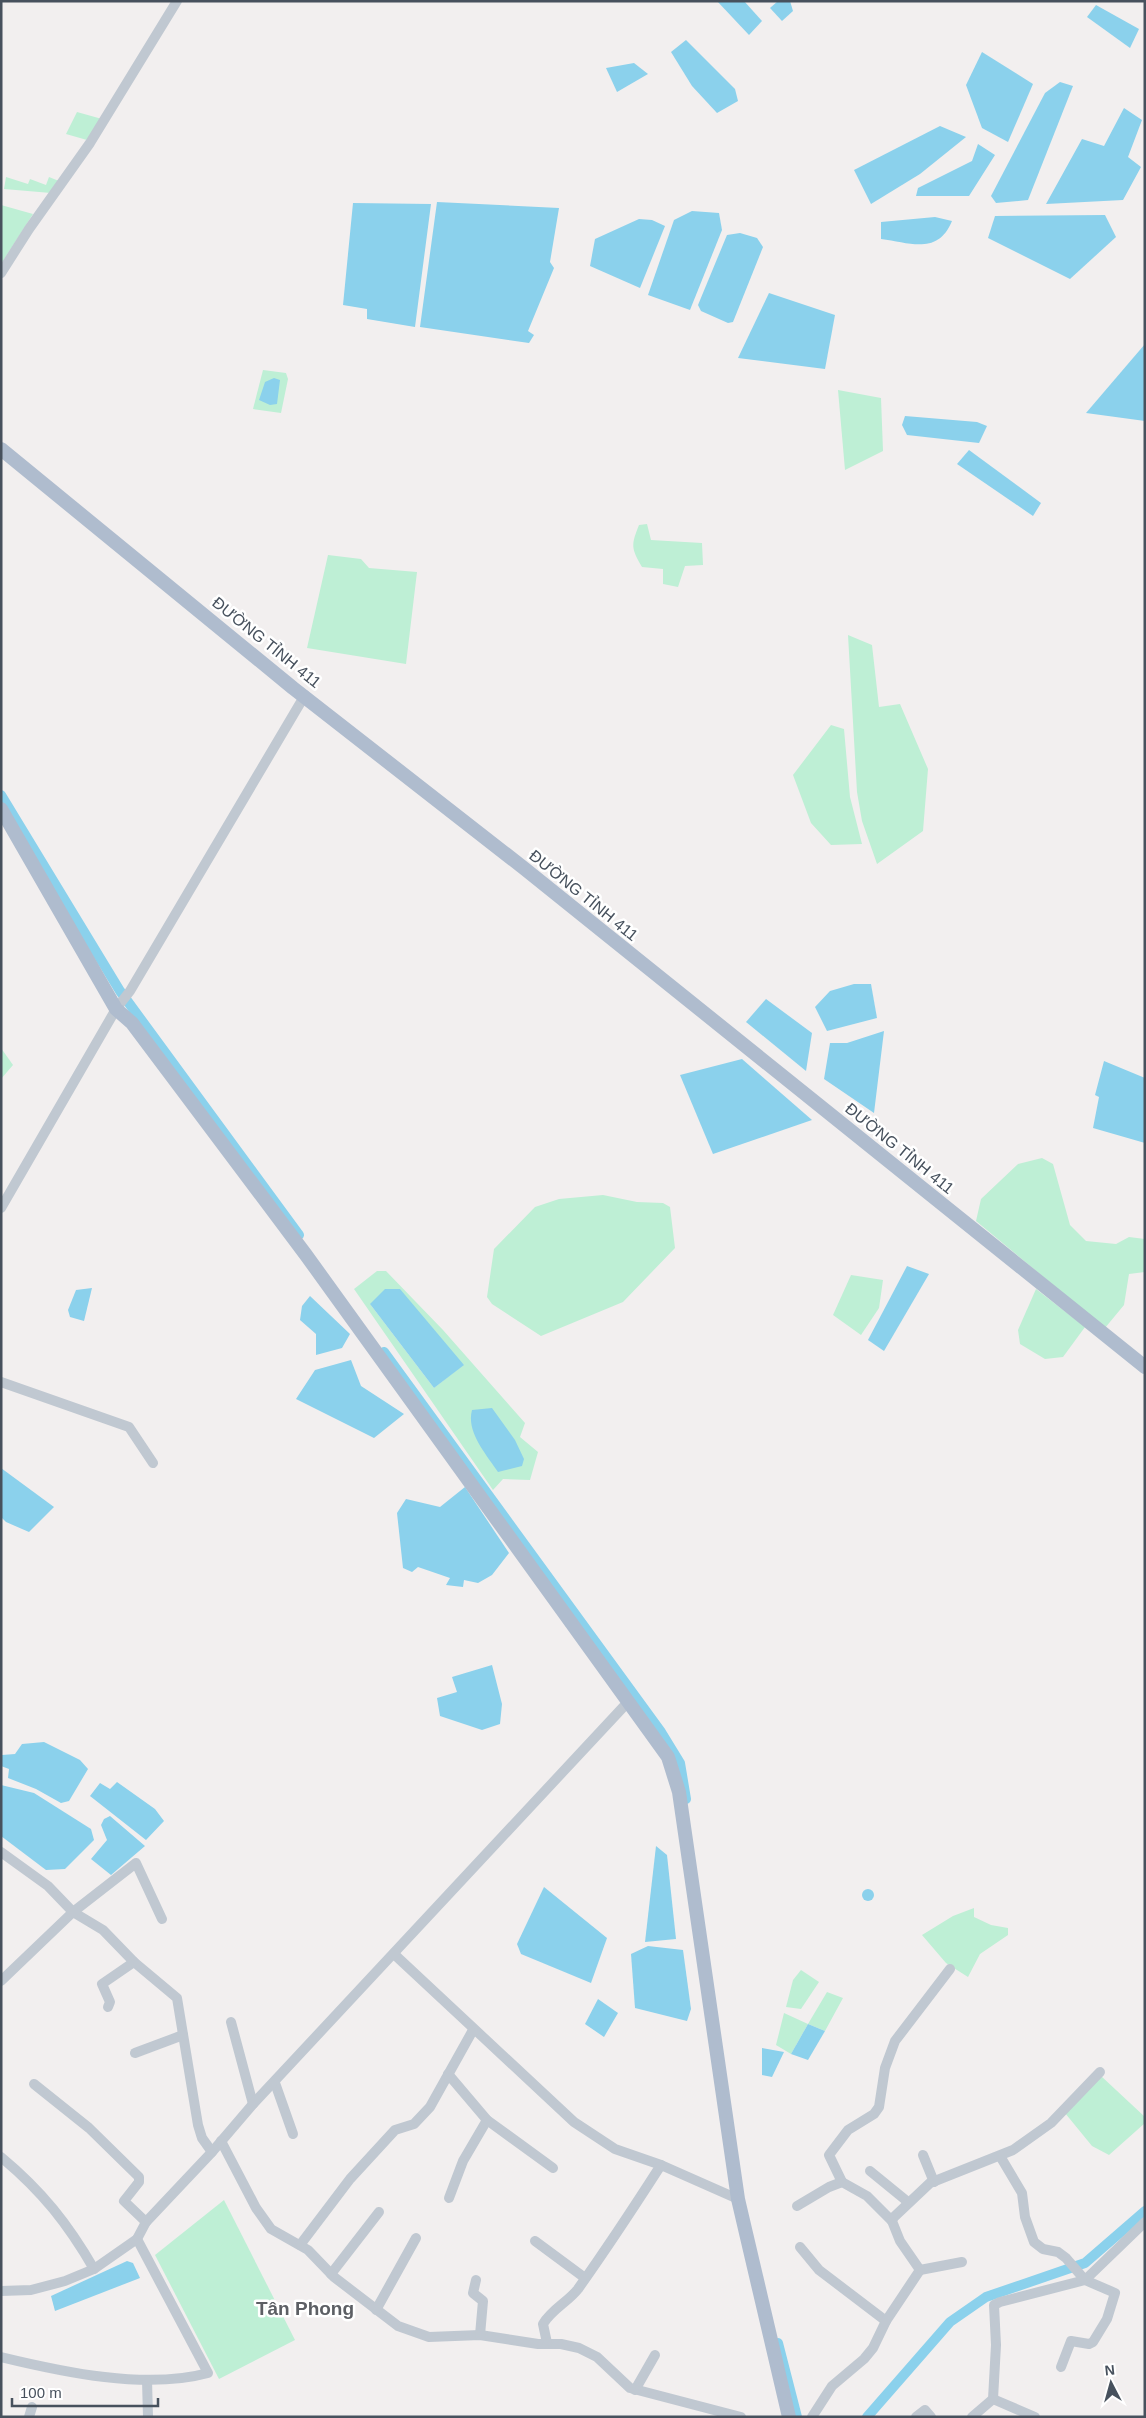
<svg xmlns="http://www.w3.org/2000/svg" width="1146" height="2418" font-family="Helvetica,sans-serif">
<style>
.green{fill:#beefd5;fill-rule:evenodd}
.water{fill:#8bd1ec}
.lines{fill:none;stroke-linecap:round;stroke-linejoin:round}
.canal{stroke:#8bd1ec;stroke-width:10}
.minor{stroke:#c0c8d1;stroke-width:10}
.major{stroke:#afbcce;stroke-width:14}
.labels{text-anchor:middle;stroke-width:5;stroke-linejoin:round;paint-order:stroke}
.street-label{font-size:16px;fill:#47515d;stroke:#fff}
.quarter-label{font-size:19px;font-weight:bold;fill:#5c5f64;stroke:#fff}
</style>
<rect width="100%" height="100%" fill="#f2efef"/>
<g class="green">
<polygon points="77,112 102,119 87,140 66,134"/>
<polygon points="6,177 28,184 30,179 46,185 49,177 59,181 51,193 4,189"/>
<polygon points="1,205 33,214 1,264"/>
<polygon points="263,370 286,373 288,379 281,413 253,409"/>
<polygon points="838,390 881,398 883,451 845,470"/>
<path d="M647,524l4,16 51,3 1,22 -18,1 -7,21 -15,-3v-15l-21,-2c-11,-19 -11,-22 -3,-42z"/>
<polygon points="328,555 361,559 369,568 417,572 406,664 307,648"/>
<polygon points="848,635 872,645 879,707 900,704 928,769 923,831 877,864 862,821 857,792"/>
<polygon points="831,725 844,729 850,797 862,844 831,845 811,823 793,775"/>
<polygon points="1,1048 13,1065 1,1079"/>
<polygon points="1042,1158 1053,1164 1070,1225 1086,1241 1116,1244 1129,1237 1145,1239 1145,1272 1129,1274 1124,1305 1105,1328 976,1221 981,1199 1018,1164"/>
<polygon points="603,1195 637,1202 663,1203 670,1207 675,1248 623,1302 541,1336 492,1304 487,1297 494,1249 535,1207 559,1199"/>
<path d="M377,1271h9l57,59 82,93 -5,14 18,15 -8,28 -27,-1 -10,11 -139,-201zM370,1304l94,61h-1l-29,23z"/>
<polygon points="851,1275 883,1280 879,1308 861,1335 833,1315"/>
<polygon points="1036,1289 1085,1327 1063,1357 1045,1359 1020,1344 1018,1330"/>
<polygon points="974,1908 974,1917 991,1925 1008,1928 1008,1935 980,1954 968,1977 946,1963 922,1935 953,1916"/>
<polygon points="801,1970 819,1982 801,2009 786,2007 793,1980"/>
<polygon points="827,1992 843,1998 825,2031 808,2024 791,2054 776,2045 784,2013 808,2024"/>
<polygon points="1101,2076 1145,2117 1145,2123 1109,2155 1092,2146 1065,2113"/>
<polygon points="224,2200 295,2340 219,2379 155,2255"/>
</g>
<g class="water">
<polygon points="717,1 744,1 762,21 749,35"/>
<polygon points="778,1 790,1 793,11 782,21 770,8"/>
<polygon points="1096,5 1139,29 1130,48 1087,17"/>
<polygon points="686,40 735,89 738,101 717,113 692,86 671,52"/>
<polygon points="982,52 1033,84 1008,142 982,128 966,85"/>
<polygon points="634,63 648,74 617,92 606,68"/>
<polygon points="1060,82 1073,86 1028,200 996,203 991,196 1045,93"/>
<polygon points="1124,108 1142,120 1128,157 1141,167 1123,200 1046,204 1082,139 1104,146"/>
<polygon points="940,126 966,137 920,174 871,204 854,170"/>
<polygon points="978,144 995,155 969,196 916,196 918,188 972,161"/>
<polygon points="437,202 559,208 550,262 554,268 528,331 534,335 529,343 420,327"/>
<polygon points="353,203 431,204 415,327 367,319 367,309 343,305"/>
<polygon points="692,211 719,213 722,230 690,310 648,295 674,220"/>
<polygon points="1105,215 1116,237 1070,279 988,238 995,216"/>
<path d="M935,217l17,4c-14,34 -41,22 -71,18v-17z"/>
<polygon points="639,219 652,220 665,226 640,288 590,266 595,239"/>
<polygon points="740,233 757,238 763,247 733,322 728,323 701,311 698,305 727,235"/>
<polygon points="769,293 835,315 825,369 738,358"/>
<polygon points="1145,344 1145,421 1086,413"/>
<polygon points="274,378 280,380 277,404 270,405 259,400 265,382"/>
<polygon points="905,416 977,422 987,426 979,443 907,435 902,425"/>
<polygon points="969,450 1041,503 1033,516 957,464"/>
<polygon points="854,984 871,984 877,1018 827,1031 815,1007 830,991"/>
<polygon points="766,999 812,1033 806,1071 746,1022"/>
<polygon points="884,1031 874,1113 824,1079 830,1043 847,1043"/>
<polygon points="742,1059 812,1120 713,1154 680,1075"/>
<polygon points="1104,1061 1145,1078 1145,1143 1093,1128 1099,1097 1095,1095"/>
<polygon points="907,1266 929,1274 884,1351 868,1340"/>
<polygon points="92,1288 84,1321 70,1317 68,1310 76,1290"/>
<polygon points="385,1289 400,1289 464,1365 434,1388 370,1304"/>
<polygon points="310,1296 350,1334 342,1348 316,1355 316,1334 300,1320 302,1306"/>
<polygon points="351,1360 361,1386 404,1414 374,1438 296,1399 315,1370"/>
<path d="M492,1408l23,32 9,19 -2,7 -24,6c-12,-18 -32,-40 -26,-62z"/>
<polygon points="1,1468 54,1507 29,1532 6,1522 1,1517"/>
<polygon points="465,1487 509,1553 492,1575 478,1583 464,1580 463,1587 446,1585 450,1578 418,1567 412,1572 403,1568 397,1513 406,1499 440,1507"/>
<polygon points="492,1665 502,1704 500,1724 482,1730 440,1716 437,1698 457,1692 452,1677"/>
<polygon points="44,1742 80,1760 88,1769 69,1801 61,1803 36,1789 8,1778 9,1769 1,1766 2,1755 15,1754 22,1744"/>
<polygon points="117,1782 155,1809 164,1821 146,1840 90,1796 100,1783 110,1789"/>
<polygon points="1,1785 34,1793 91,1829 94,1840 65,1869 46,1870 1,1836"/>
<polygon points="110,1816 145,1846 111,1875 91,1859 107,1840 101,1825 104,1819"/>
<polygon points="656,1846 667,1855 676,1939 645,1942"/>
<polygon points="544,1887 607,1938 591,1983 521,1954 517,1944"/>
<circle cx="868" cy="1895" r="6"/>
<polygon points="648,1946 683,1950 691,2009 687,2021 635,2008 631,1954"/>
<polygon points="598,1999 618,2013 604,2037 585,2024"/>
<polygon points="808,2024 825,2031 808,2060 791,2054"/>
<polygon points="762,2048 784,2052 772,2077 762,2075"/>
<polygon points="127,2261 133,2263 140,2278 55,2311 51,2296"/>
</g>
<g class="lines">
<g class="canal">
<polyline points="1,795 120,991 299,1235"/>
<polyline points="384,1352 661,1732 680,1763 686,1799"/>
<polyline points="778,2343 797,2417"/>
<polyline points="867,2417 950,2322 986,2297 1085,2263 1145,2211"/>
</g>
<g class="minor">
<polyline points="1,273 29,229 90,143 177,1"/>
<polyline points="1,1208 116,1009 130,991 305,695"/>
<polyline points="1,1382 129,1427 153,1463"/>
<polyline points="1,1852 48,1886 73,1912 103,1930 134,1962 177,1998 198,2125 202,2138 212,2152"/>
<polyline points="395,1955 574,2122 615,2149 661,2165 738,2199"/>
<polyline points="1,1981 73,1912 136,1863 162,1919"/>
<polyline points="108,2007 110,2002 102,1984 134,1962"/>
<polyline points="231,2022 253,2104"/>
<polyline points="135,2053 183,2035"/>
<polyline points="448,2074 487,2120 553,2168"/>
<polyline points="275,2083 293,2134"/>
<polyline points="34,2084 89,2128 139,2177 139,2182 124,2201 146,2222"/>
<polyline points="221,2141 256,2208 271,2229 308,2250 334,2277 398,2326 429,2337 480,2335 538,2344 561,2344 579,2348 597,2357 630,2388 741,2417"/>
<polyline points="923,2155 934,2182"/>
<polyline points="1000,2156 1022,2193 1025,2217 1034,2242 1043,2249 1058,2252 1066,2258 1085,2280 1115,2293 1107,2319 1093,2342 1089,2344 1071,2341 1061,2367"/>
<path d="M1,2157c41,34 67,67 93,112"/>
<polyline points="870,2171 908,2202"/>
<polyline points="842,2182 829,2155 848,2130 874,2114 879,2107 885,2068 895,2041 950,1969"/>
<polyline points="449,2198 463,2161 487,2120"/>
<polyline points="797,2206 829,2187 842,2182 867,2196 892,2221"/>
<polyline points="535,2241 585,2278"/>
<polyline points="300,2245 350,2179 395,2130 414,2124 430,2107 473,2030"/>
<polyline points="800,2247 819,2270 886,2321"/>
<polyline points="920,2270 962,2262"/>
<polyline points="331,2274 379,2212"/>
<polyline points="476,2280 473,2293 483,2301 480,2335"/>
<polyline points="1,2291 31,2290 65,2281 94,2269 137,2239 146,2222 212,2152 253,2104 627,1703"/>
<polyline points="376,2310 416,2238"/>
<path d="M547,2343l-4,-19c9,-15 25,-22 35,-35 29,-41 56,-82 83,-124"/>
<path d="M1,2357c62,15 145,33 207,16l-71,-134"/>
<polyline points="147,2380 148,2417"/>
<polyline points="635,2390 655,2355"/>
<polyline points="993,2399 1035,2417"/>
<polyline points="29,2417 32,2407"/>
<polyline points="812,2417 832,2386 864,2359 873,2348 886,2321 920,2270 900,2241 892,2221 894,2217 930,2183 1013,2150 1051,2123 1100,2072"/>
<polyline points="916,2417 925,2410 931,2417"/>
<polyline points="972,2417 993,2399 996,2345 994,2305 1000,2302 1085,2280 1145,2222"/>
</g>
<g class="major">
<polyline points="1,449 293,688 525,869 1145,1367"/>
<polyline points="1,809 116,1009 132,1023 306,1255 668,1757 679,1792 738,2199 789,2417"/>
</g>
</g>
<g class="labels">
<g class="street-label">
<text transform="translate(267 642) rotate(39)" y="6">ĐƯỜNG TỈNH 411</text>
<text transform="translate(584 895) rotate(39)" y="6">ĐƯỜNG TỈNH 411</text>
<text transform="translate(900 1148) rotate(39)" y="6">ĐƯỜNG TỈNH 411</text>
</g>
<g class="quarter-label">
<text x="305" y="2315">Tân Phong</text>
</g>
</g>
<rect width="1146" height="2418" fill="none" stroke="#47515d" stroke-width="5"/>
<g transform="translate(1111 2383) rotate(354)" stroke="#ffffff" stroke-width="4" paint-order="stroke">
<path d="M0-4L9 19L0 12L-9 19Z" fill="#47515d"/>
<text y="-8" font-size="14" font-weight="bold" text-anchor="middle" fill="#47515d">N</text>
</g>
<path d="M12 2398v8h146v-8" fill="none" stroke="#47515d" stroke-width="2.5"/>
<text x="20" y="2398" font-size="15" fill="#47515d" stroke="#ffffff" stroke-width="4" paint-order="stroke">100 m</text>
</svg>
